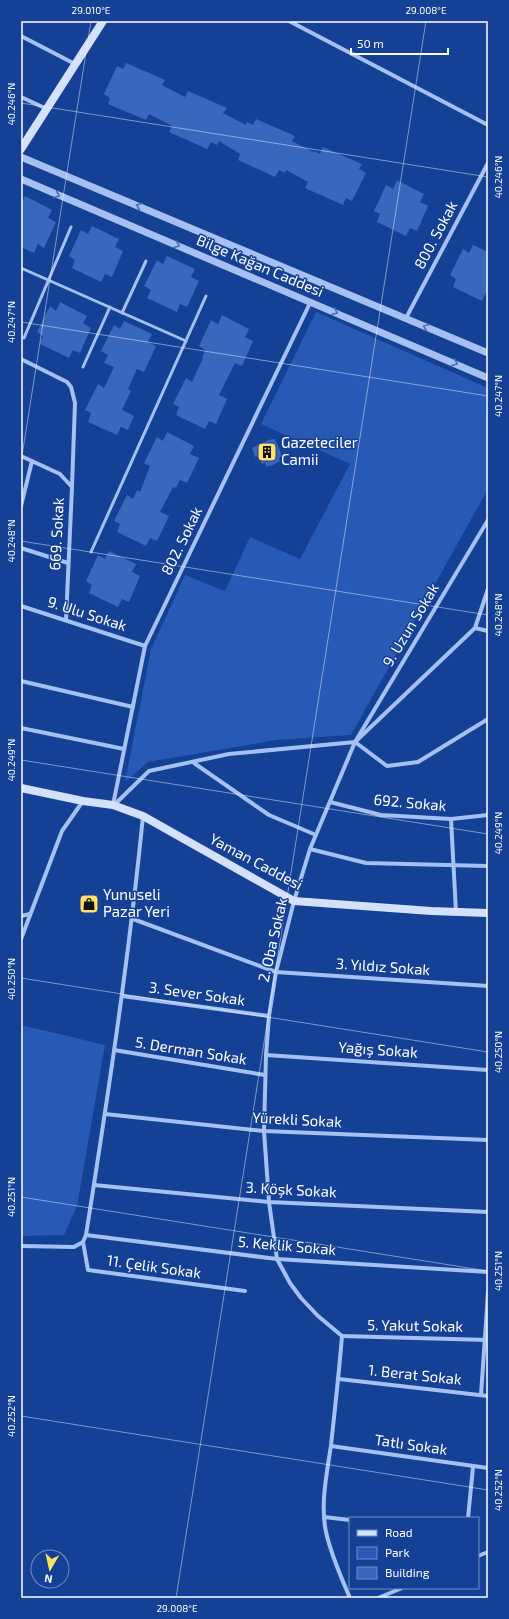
<svg xmlns="http://www.w3.org/2000/svg" width="509" height="1619" font-family="'Exo 2',sans-serif">
<style>
.green{fill:#2859b4}
.building{fill:#3967bc}
.lines{fill:none;stroke-linecap:round;stroke-linejoin:round}
.service{stroke:#a5c0f2;stroke-width:3}
.minor{stroke:#a5c0f2;stroke-width:4}
.tertiary{stroke:#a5c0f2;stroke-width:7}
.secondary{stroke:#d4e1fc;stroke-width:8}
.oneway{stroke:#476db6}
.ticks{fill:none;stroke:#fff;stroke-width:1;stroke-opacity:0.45}
.labels{text-anchor:middle;stroke-width:3;stroke-linejoin:round;paint-order:stroke}
.street-label{font-size:15px;fill:#fff;stroke:#144195}
.poi-label{font-size:15px;fill:#fff;stroke:#144195;text-anchor:start}
.neatline{fill:none;stroke:#fff;stroke-width:1.5}
.ticks-label{font-size:10px;text-anchor:middle;fill:#fff}
</style>
<rect width="100%" height="100%" fill="#144195"/>
<g class="green">
<polygon points="316,312 488,388 488,489 351,735 276,740 148,762 125,782 151,649 185,575 225,591 250,537 300,559 350,464 261,424"/>
<polygon points="21,1025 105,1045 77,1206 64,1235 21,1236"/>
</g>
<g class="building">
<polygon points="126,63 165,80 162,85 185,97 188,91 227,108 223,113 246,125 247,122 253,125 256,119 295,136 292,141 313,152 314,151 320,154 323,147 362,164 359,169 366,173 352,201 346,198 343,205 305,188 308,182 286,170 285,173 279,170 275,177 238,160 240,154 219,141 217,145 211,142 207,149 169,132 172,126 149,114 146,120 108,104 110,98 104,94 117,66 123,69"/>
<polygon points="397,180 424,194 420,202 428,206 417,231 410,228 406,236 377,222 380,214 374,211 386,185 393,189"/>
<polygon points="25,196 52,210 48,218 56,222 44,248 38,244 34,253 21,247 21,204"/>
<polygon points="92,226 119,239 115,247 123,251 112,277 105,274 101,282 72,268 75,260 69,256 81,230 88,234"/>
<polygon points="473,245 488,252 488,288 482,301 453,287 456,279 450,275 463,249 469,253"/>
<polygon points="167,256 195,269 191,277 199,281 187,307 180,304 177,312 147,298 151,290 144,286 157,260 163,264"/>
<polygon points="60,302 87,316 83,323 91,328 80,353 73,350 69,358 40,344 43,336 37,332 50,306 56,311"/>
<polygon points="222,315 249,329 245,337 253,341 242,366 235,363 219,395 227,399 216,424 209,421 205,429 176,415 179,407 173,404 186,378 192,382 203,358 202,358 205,350 199,346 211,320 218,324"/>
<polygon points="124,321 152,334 148,342 156,346 144,372 137,369 128,389 131,391 122,410 134,416 128,430 121,427 117,435 88,422 91,413 85,410 98,384 104,388 114,367 104,363 108,355 101,351 114,325 120,329"/>
<polygon points="167,432 194,446 190,454 199,458 187,483 180,480 176,488 173,487 160,512 169,516 157,541 150,538 146,546 117,532 120,524 114,521 127,495 133,499 137,490 140,492 150,466 144,463 157,437 163,441"/>
<polygon points="275,439 282,456 279,458 280,461 271,466 270,465 267,467 265,463 262,464 257,456 255,457 252,448 268,440"/>
<polygon points="109,551 136,564 132,572 140,576 129,602 122,599 118,607 89,593 92,585 86,581 98,555 105,559"/>
</g>
<g class="lines">
<g class="service">
<polyline points="21,268 186,341"/>
<polyline points="122,313 146,261"/>
<polyline points="24,338 71,227"/>
<polyline points="83,367 110,307"/>
<polyline points="91,552 206,296"/>
</g>
<g class="minor">
<polyline points="289,21 488,125"/>
<polyline points="21,36 75,64"/>
<polyline points="21,97 47,109"/>
<polyline points="406,318 488,163"/>
<polyline points="21,359 67,382 71,387 75,403 72,486"/>
<polyline points="21,456 60,474 72,487 66,620"/>
<polyline points="21,506 32,461"/>
<polyline points="21,548 68,563"/>
<polyline points="21,606 145,646"/>
<polyline points="475,628 488,631"/>
<polyline points="21,681 133,707"/>
<polyline points="21,728 124,749"/>
<polyline points="355,742 387,766 418,762 488,719"/>
<polyline points="194,763 269,815 316,835"/>
<polyline points="330,802 381,815 451,819 488,815"/>
<polyline points="113,805 145,646 311,301"/>
<polyline points="114,805 149,771 229,754 355,742 475,628 488,589"/>
<polyline points="451,819 456,912"/>
<polyline points="310,849 366,863 488,866"/>
<polyline points="21,916 30,914"/>
<polyline points="133,919 276,972 488,986"/>
<polyline points="21,939 62,831 83,801"/>
<polyline points="122,996 269,1016"/>
<polyline points="114,1050 265,1075"/>
<polyline points="266,1055 488,1070"/>
<polyline points="105,1114 264,1131 488,1140"/>
<polyline points="94,1185 269,1202 488,1212"/>
<polyline points="86,1235 277,1259 488,1272"/>
<path d="M83,1242l3,-7c22,-139 43,-278 57,-419"/>
<polyline points="83,1242 88,1270 245,1291"/>
<polyline points="21,1246 74,1247 83,1242"/>
<polyline points="342,1336 488,1340"/>
<polyline points="339,1379 488,1396"/>
<polyline points="481,1395 488,1293"/>
<polyline points="331,1446 488,1468"/>
<polyline points="324,1517 350,1520"/>
<polyline points="468,1518 473,1467"/>
<polyline points="478,1556 488,1552"/>
<path d="M350,1598c-9,-21 -19,-43 -24,-66 -6,-28 1,-59 5,-87 4,-36 8,-72 11,-109l-24,-20 -17,-18 -11,-15 -13,-24 -8,-57 -5,-71 2,-76 3,-39 7,-44 18,-71 16,-52 45,-107 133,-222"/>
<polyline points="378,1598 402,1588"/>
</g>
<g class="tertiary">
<polyline points="21,157 488,353"/>
<polyline points="21,179 488,378"/>
</g>
<g class="secondary">
<polyline points="21,149 103,21"/>
<polyline points="21,788 83,801 113,805 143,816 294,901 431,911 488,913"/>
</g>
</g>
<defs><path id="oneway-chevron" d="M-2-3.5L2.5 0L-2 3.5" fill="none" stroke-width="1.6" stroke-linecap="round" stroke-linejoin="round"/></defs>
<g class="oneway">
<use href="#oneway-chevron" transform="translate(57 195) rotate(23)"/>
<use href="#oneway-chevron" transform="translate(139 206) rotate(-157)"/>
<use href="#oneway-chevron" transform="translate(177 245) rotate(23)"/>
<use href="#oneway-chevron" transform="translate(335 312) rotate(23)"/>
<use href="#oneway-chevron" transform="translate(426 327) rotate(-157)"/>
<use href="#oneway-chevron" transform="translate(455 363) rotate(23)"/>
</g>
<path class="ticks" d="M21,103l467,74M21,322l467,74M21,462l70,-441M21,541l467,74M21,760l467,74M21,978l467,74M21,1197l467,74M21,1416l467,74M176,1598l250,-1577"/>
<defs>
<g id="building-square" transform="scale(1)"><rect x="-9" y="-9" width="18" height="18" rx="4" fill="#ffe166" stroke="#144195"/><path d="M-4-6H4V6H1V3H-1V6H-4ZM-2.5-4.3h1.7v1.8h-1.7ZM.8-4.3h1.7v1.8H.8ZM-2.5-1h1.7V.8h-1.7ZM.8-1h1.7V.8H.8Z" fill="#111"/></g>
<g id="shop-square" transform="scale(1)"><rect x="-9" y="-9" width="18" height="18" rx="4" fill="#ffe166" stroke="#144195"/><path d="M-5-2.5h2.3a2.7 3.5 0 0 1 5.4 0H5L5.5 6h-11ZM-1.5-2.5h3a1.5 2.3 0 0 0-3 0Z" fill="#111"/></g>
</defs>
<g fill-rule="evenodd">
<use href="#building-square" x="267" y="452"/>
<use href="#shop-square" x="89" y="904"/>
</g>
<g class="labels">
<g class="street-label">
<text transform="translate(436 235) rotate(-62)" y="5">800. Sokak</text>
<text transform="translate(260 266) rotate(23)" y="5">Bilge Kağan Caddesi</text>
<text transform="translate(57 534) rotate(-87)" y="5">669. Sokak</text>
<text transform="translate(182 541) rotate(-64)" y="5">802. Sokak</text>
<text transform="translate(87 614) rotate(18)" y="5">9. Ulu Sokak</text>
<text transform="translate(411 625) rotate(-59)" y="5">9. Uzun Sokak</text>
<text transform="translate(410 803) rotate(5)" y="5">692. Sokak</text>
<text transform="translate(256 862) rotate(28)" y="5">Yaman Caddesi</text>
<text transform="translate(273 940) rotate(-77)" y="5">2. Oba Sokak</text>
<text transform="translate(383 967) rotate(4)" y="5">3. Yıldız Sokak</text>
<text transform="translate(197 994) rotate(8)" y="5">3. Sever Sokak</text>
<text transform="translate(378 1050) rotate(4)" y="5">Yağış Sokak</text>
<text transform="translate(191 1051) rotate(9)" y="5">5. Derman Sokak</text>
<text transform="translate(297 1120) rotate(3)" y="5">Yürekli Sokak</text>
<text transform="translate(291 1190) rotate(3)" y="5">3. Köşk Sokak</text>
<text transform="translate(287 1246) rotate(5)" y="5">5. Keklik Sokak</text>
<text transform="translate(154 1267) rotate(8)" y="5">11. Çelik Sokak</text>
<text transform="translate(415 1326) rotate(1)" y="5">5. Yakut Sokak</text>
<text transform="translate(415 1375) rotate(6)" y="5">1. Berat Sokak</text>
<text transform="translate(411 1445) rotate(8)" y="5">Tatlı Sokak</text>
</g>
<g class="poi-label">
<text x="281" y="448">Gazeteciler<tspan x="281" dy="17">Camii</tspan></text>
<text x="103" y="900">Yunuseli<tspan x="103" dy="17">Pazar Yeri</tspan></text>
</g>
</g>
<rect width="509" height="1619" fill="none" stroke="#144195" stroke-width="44"/>
<rect x="349" y="1517" width="130" height="72" fill="#144195" stroke="#728dbf"/>
<rect x="357" y="1530" width="20" height="6" fill="#d4e1fc" stroke="#728dbf"/>
<text x="385" y="1537" font-size="12" fill="#ffffff">Road</text>
<rect x="357" y="1547" width="20" height="12" fill="#2859b4" stroke="#728dbf"/>
<text x="385" y="1557" font-size="12" fill="#ffffff">Park</text>
<rect x="357" y="1567" width="20" height="12" fill="#3967bc" stroke="#728dbf"/>
<text x="385" y="1577" font-size="12" fill="#ffffff">Building</text>
<g transform="translate(50 1569) rotate(189)"><circle r="19" fill="#144195" stroke="#728dbf"/>
<path d="M0-3L7 15L0 10L-7 15Z" fill="#ffe166"/>
<text y="-6" font-size="11" font-weight="bold" text-anchor="middle" fill="#ffffff">N</text>
</g>
<path d="M351 48v6h97v-6" fill="none" stroke="#ffffff" stroke-width="2"/>
<text x="357" y="48" font-size="12" fill="#ffffff" stroke="#144195" stroke-width="3" paint-order="stroke">50 m</text>
<rect x="22" y="22" width="465" height="1575" class="neatline"/>
<g class="ticks-label">
<text x="91" y="14">29.010°E</text>
<text x="426" y="14">29.008°E</text>
<text transform="translate(11 104) rotate(-90)" y="4">40.246°N</text>
<text transform="translate(498 177) rotate(-90)" y="4">40.246°N</text>
<text transform="translate(11 322) rotate(-90)" y="4">40.247°N</text>
<text transform="translate(498 396) rotate(-90)" y="4">40.247°N</text>
<text transform="translate(11 541) rotate(-90)" y="4">40.248°N</text>
<text transform="translate(498 615) rotate(-90)" y="4">40.248°N</text>
<text transform="translate(11 760) rotate(-90)" y="4">40.249°N</text>
<text transform="translate(498 833) rotate(-90)" y="4">40.249°N</text>
<text transform="translate(11 979) rotate(-90)" y="4">40.250°N</text>
<text transform="translate(498 1052) rotate(-90)" y="4">40.250°N</text>
<text transform="translate(11 1197) rotate(-90)" y="4">40.251°N</text>
<text transform="translate(498 1271) rotate(-90)" y="4">40.251°N</text>
<text transform="translate(11 1416) rotate(-90)" y="4">40.252°N</text>
<text transform="translate(498 1490) rotate(-90)" y="4">40.252°N</text>
<text x="177" y="1612">29.008°E</text>
</g>
</svg>
